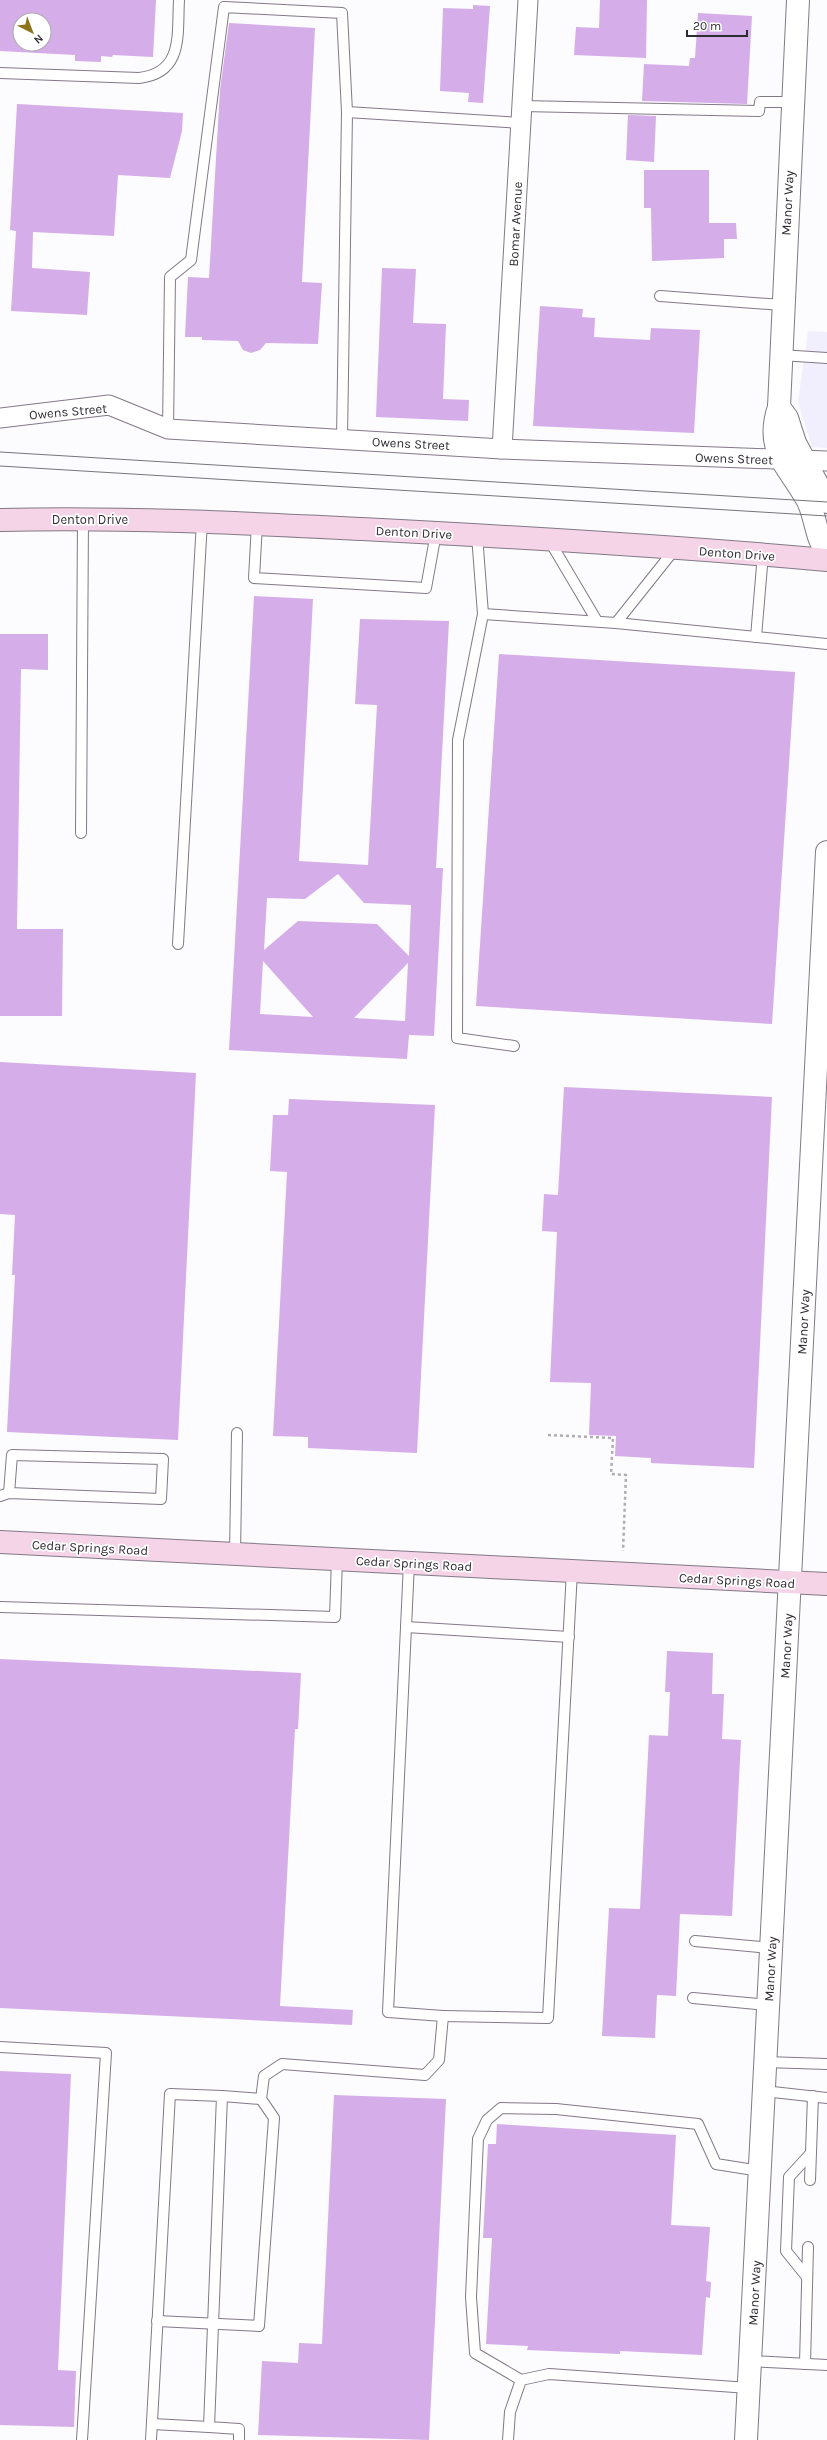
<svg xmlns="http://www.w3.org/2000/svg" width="827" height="2440" font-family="Karla,sans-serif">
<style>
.commercial{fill:#f1effd}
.building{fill:#d5ade9;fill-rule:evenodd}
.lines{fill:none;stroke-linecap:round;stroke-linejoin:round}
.service-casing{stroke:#827986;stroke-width:12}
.minor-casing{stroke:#827986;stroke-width:21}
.tertiary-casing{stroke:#827986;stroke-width:24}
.secondary-casing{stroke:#827986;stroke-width:24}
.path{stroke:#afadb1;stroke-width:2.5;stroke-dasharray:3 3;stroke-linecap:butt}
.service{stroke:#fff;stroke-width:10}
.minor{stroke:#fff;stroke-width:19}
.tertiary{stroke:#fff;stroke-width:22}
.secondary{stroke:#f4d4e6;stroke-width:22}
.tram{stroke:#777579;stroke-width:1}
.labels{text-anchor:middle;stroke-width:3.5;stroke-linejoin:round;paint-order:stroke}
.street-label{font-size:13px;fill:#2f2c31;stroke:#fff}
</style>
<rect width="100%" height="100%" fill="#fcfbfe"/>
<polygon class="commercial" points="808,331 827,332 827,448 812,447 798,402"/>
<g class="building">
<path d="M0,0h156l-3,57 -40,-2 -1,2 -11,-1v6l-26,-1v-6l-75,-4zM20,20h24v24h-24z"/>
<polygon points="600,0 647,0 646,58 574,55 576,27 599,28"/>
<polygon points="473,5 490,6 483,103 468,102 469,93 440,91 443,8 473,9"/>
<polygon points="698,13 752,16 747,104 642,101 644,64 689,66 690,58 695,58"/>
<polygon points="229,23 315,28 302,282 322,283 318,344 266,343 260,350 251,353 243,350 238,341 202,340 202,337 185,337 188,277 209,278 220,90"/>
<polygon points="17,104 183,113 182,131 170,178 118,175 114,236 33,232 32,268 90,272 87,315 11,311 16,231 10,230"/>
<polygon points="628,115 656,116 654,162 626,160"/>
<polygon points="644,170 709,170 709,223 736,223 737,239 724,239 724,258 652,261 651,208 644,208"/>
<polygon points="382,268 416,269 413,323 446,324 443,399 469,400 468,421 376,417"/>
<polygon points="540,306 583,309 582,317 595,318 594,337 650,340 651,328 700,330 694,433 533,426"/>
<path d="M254,596l59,3 -14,262 69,4 9,-160 -22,-1 5,-85 89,2 -13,247h7l-9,168 -25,-1 -2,24 -178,-9zM338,874l26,29 47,2 -2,51 -32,-32 -79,-3 -34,29 3,-52 38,1zM263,961l50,56 -53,-3zM408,963l-3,58 -51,-3z"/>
<polygon points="0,634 48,634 48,670 21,669 17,929 63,929 62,1016 0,1016"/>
<polygon points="499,654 795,672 772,1024 476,1006"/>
<polygon points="0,1062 196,1073 178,1440 7,1432 15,1275 12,1275 15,1215 0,1214"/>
<polygon points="564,1087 772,1097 754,1468 651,1463 651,1458 615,1456 616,1436 589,1435 591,1383 550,1382 557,1232 542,1231 544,1194 558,1195"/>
<polygon points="289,1099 435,1105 417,1453 308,1448 308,1437 273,1436 287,1172 270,1171 273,1115 288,1115"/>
<polygon points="667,1651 713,1653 712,1694 724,1694 722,1739 741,1740 732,1916 680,1914 676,1996 657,1995 655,2038 602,2036 609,1908 640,1909 649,1735 668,1736 670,1692 665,1692"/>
<polygon points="0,1659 301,1673 298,1729 295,1729 280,2006 353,2010 352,2025 0,2008"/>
<polygon points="0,2071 71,2074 58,2370 76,2371 74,2427 0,2425"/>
<polygon points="334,2095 446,2099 429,2440 258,2435 262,2361 298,2363 299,2343 322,2344"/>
<polygon points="497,2124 676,2135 671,2225 710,2227 706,2281 711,2282 710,2298 706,2297 702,2355 620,2351 620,2354 527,2350 528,2346 486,2344 492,2238 483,2238 488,2144 496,2144"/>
</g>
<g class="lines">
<g class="service-casing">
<g id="service">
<path d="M0,73l139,5c45,-5 38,-44 40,-78"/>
<polyline points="522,106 759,111 760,102 792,102"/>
<polyline points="660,296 782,305"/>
<polyline points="780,355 827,358"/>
<polyline points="168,429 170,277 191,260 224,7 342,13 347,112"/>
<polyline points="342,439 347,112 521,123"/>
<polyline points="257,524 254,578 426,588 436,533"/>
<polyline points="477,535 483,614 458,740 457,1038 514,1046"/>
<polyline points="549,540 597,621"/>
<polyline points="483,614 616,623 827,644"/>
<polyline points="616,623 675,549"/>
<polyline points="756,637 763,554"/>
<polyline points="81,833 83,518"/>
<polyline points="178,944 202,521"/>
<polyline points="0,1496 9,1493 161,1499 163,1459 12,1455 9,1493"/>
<polyline points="235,1554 237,1433"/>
<polyline points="0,1607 335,1617 337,1559"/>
<polyline points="406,1627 569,1637"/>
<polyline points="695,1941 771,1948"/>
<polyline points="693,1998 768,2005"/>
<polyline points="443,2016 548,2018 572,1571"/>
<polyline points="0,2047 106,2053 82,2440"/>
<polyline points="765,2062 827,2064"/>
<polyline points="764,2091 827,2098"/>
<polyline points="222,2096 261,2099"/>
<polyline points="810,2180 813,2096"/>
<polyline points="807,2277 786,2251 789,2177 811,2153"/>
<polyline points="157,2321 259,2326 274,2118 261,2099 264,2076 282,2064 425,2075 439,2060 443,2016 388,2012 409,1563"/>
<polyline points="750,2361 827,2365"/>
<polyline points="805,2364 808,2247"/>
<polyline points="521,2380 475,2353 471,2297 478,2139 487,2120 501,2108 556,2109 698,2124 716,2164 760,2171"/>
<polyline points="152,2424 209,2427"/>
<polyline points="151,2440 170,2094 222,2096 209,2427 239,2429 239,2440"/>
<polyline points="508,2440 510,2412 521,2380 549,2374 749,2388"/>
</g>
</g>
<g class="minor-casing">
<g id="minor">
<polyline points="0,418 109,405 168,429 502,449 827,461"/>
<polyline points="502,449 528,0"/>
</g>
</g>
<g class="tertiary-casing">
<g id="tertiary">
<path d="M798,0l-19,407c-15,44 10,59 29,94 8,17 8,37 19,52"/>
<polyline points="779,407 787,418 795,443 827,502"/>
<polyline points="746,2440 827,852"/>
</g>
</g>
<g class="secondary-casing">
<g id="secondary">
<path d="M0,520c121,-3 241,3 362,9 155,8 310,17 465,31"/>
<polyline points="0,1542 827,1584"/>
</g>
</g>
<polyline class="path" points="548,1435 613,1438 611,1474 626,1475 623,1551"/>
<use href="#service" class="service"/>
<use href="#minor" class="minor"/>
<use href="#tertiary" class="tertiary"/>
<use href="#secondary" class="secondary"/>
<g class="tram">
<polyline points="0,452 827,502"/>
<polyline points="0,466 827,516"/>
</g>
</g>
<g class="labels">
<g class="street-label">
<text transform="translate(787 203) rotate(-87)" y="5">Manor Way</text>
<text transform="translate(515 224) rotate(-87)" y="5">Bomar Avenue</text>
<text transform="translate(68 411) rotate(-5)" y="5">Owens Street</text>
<text transform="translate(411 443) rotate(3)" y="5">Owens Street</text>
<text transform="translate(734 458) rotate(2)" y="5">Owens Street</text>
<text x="90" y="524">Denton Drive</text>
<text transform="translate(414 532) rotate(3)" y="5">Denton Drive</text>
<text transform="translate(737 553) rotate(4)" y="5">Denton Drive</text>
<text transform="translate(803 1322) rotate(-87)" y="5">Manor Way</text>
<text transform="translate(90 1547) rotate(3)" y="5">Cedar Springs Road</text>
<text transform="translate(414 1563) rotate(3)" y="5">Cedar Springs Road</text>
<text transform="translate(737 1580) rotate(3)" y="5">Cedar Springs Road</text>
<text transform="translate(786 1646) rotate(-87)" y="5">Manor Way</text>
<text transform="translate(770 1969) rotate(-87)" y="5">Manor Way</text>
<text transform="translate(754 2293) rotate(-87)" y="5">Manor Way</text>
</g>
</g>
<g transform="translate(32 32) rotate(138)"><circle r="19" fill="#ffffff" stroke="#acabad"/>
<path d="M0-3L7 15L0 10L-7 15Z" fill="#8d7418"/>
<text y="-6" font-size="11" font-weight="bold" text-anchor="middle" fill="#2f2c31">N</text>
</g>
<path d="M687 30v6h60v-6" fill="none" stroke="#2f2c31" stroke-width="2"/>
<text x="693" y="30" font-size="12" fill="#2f2c31" stroke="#ffffff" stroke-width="3" paint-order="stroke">20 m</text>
</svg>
